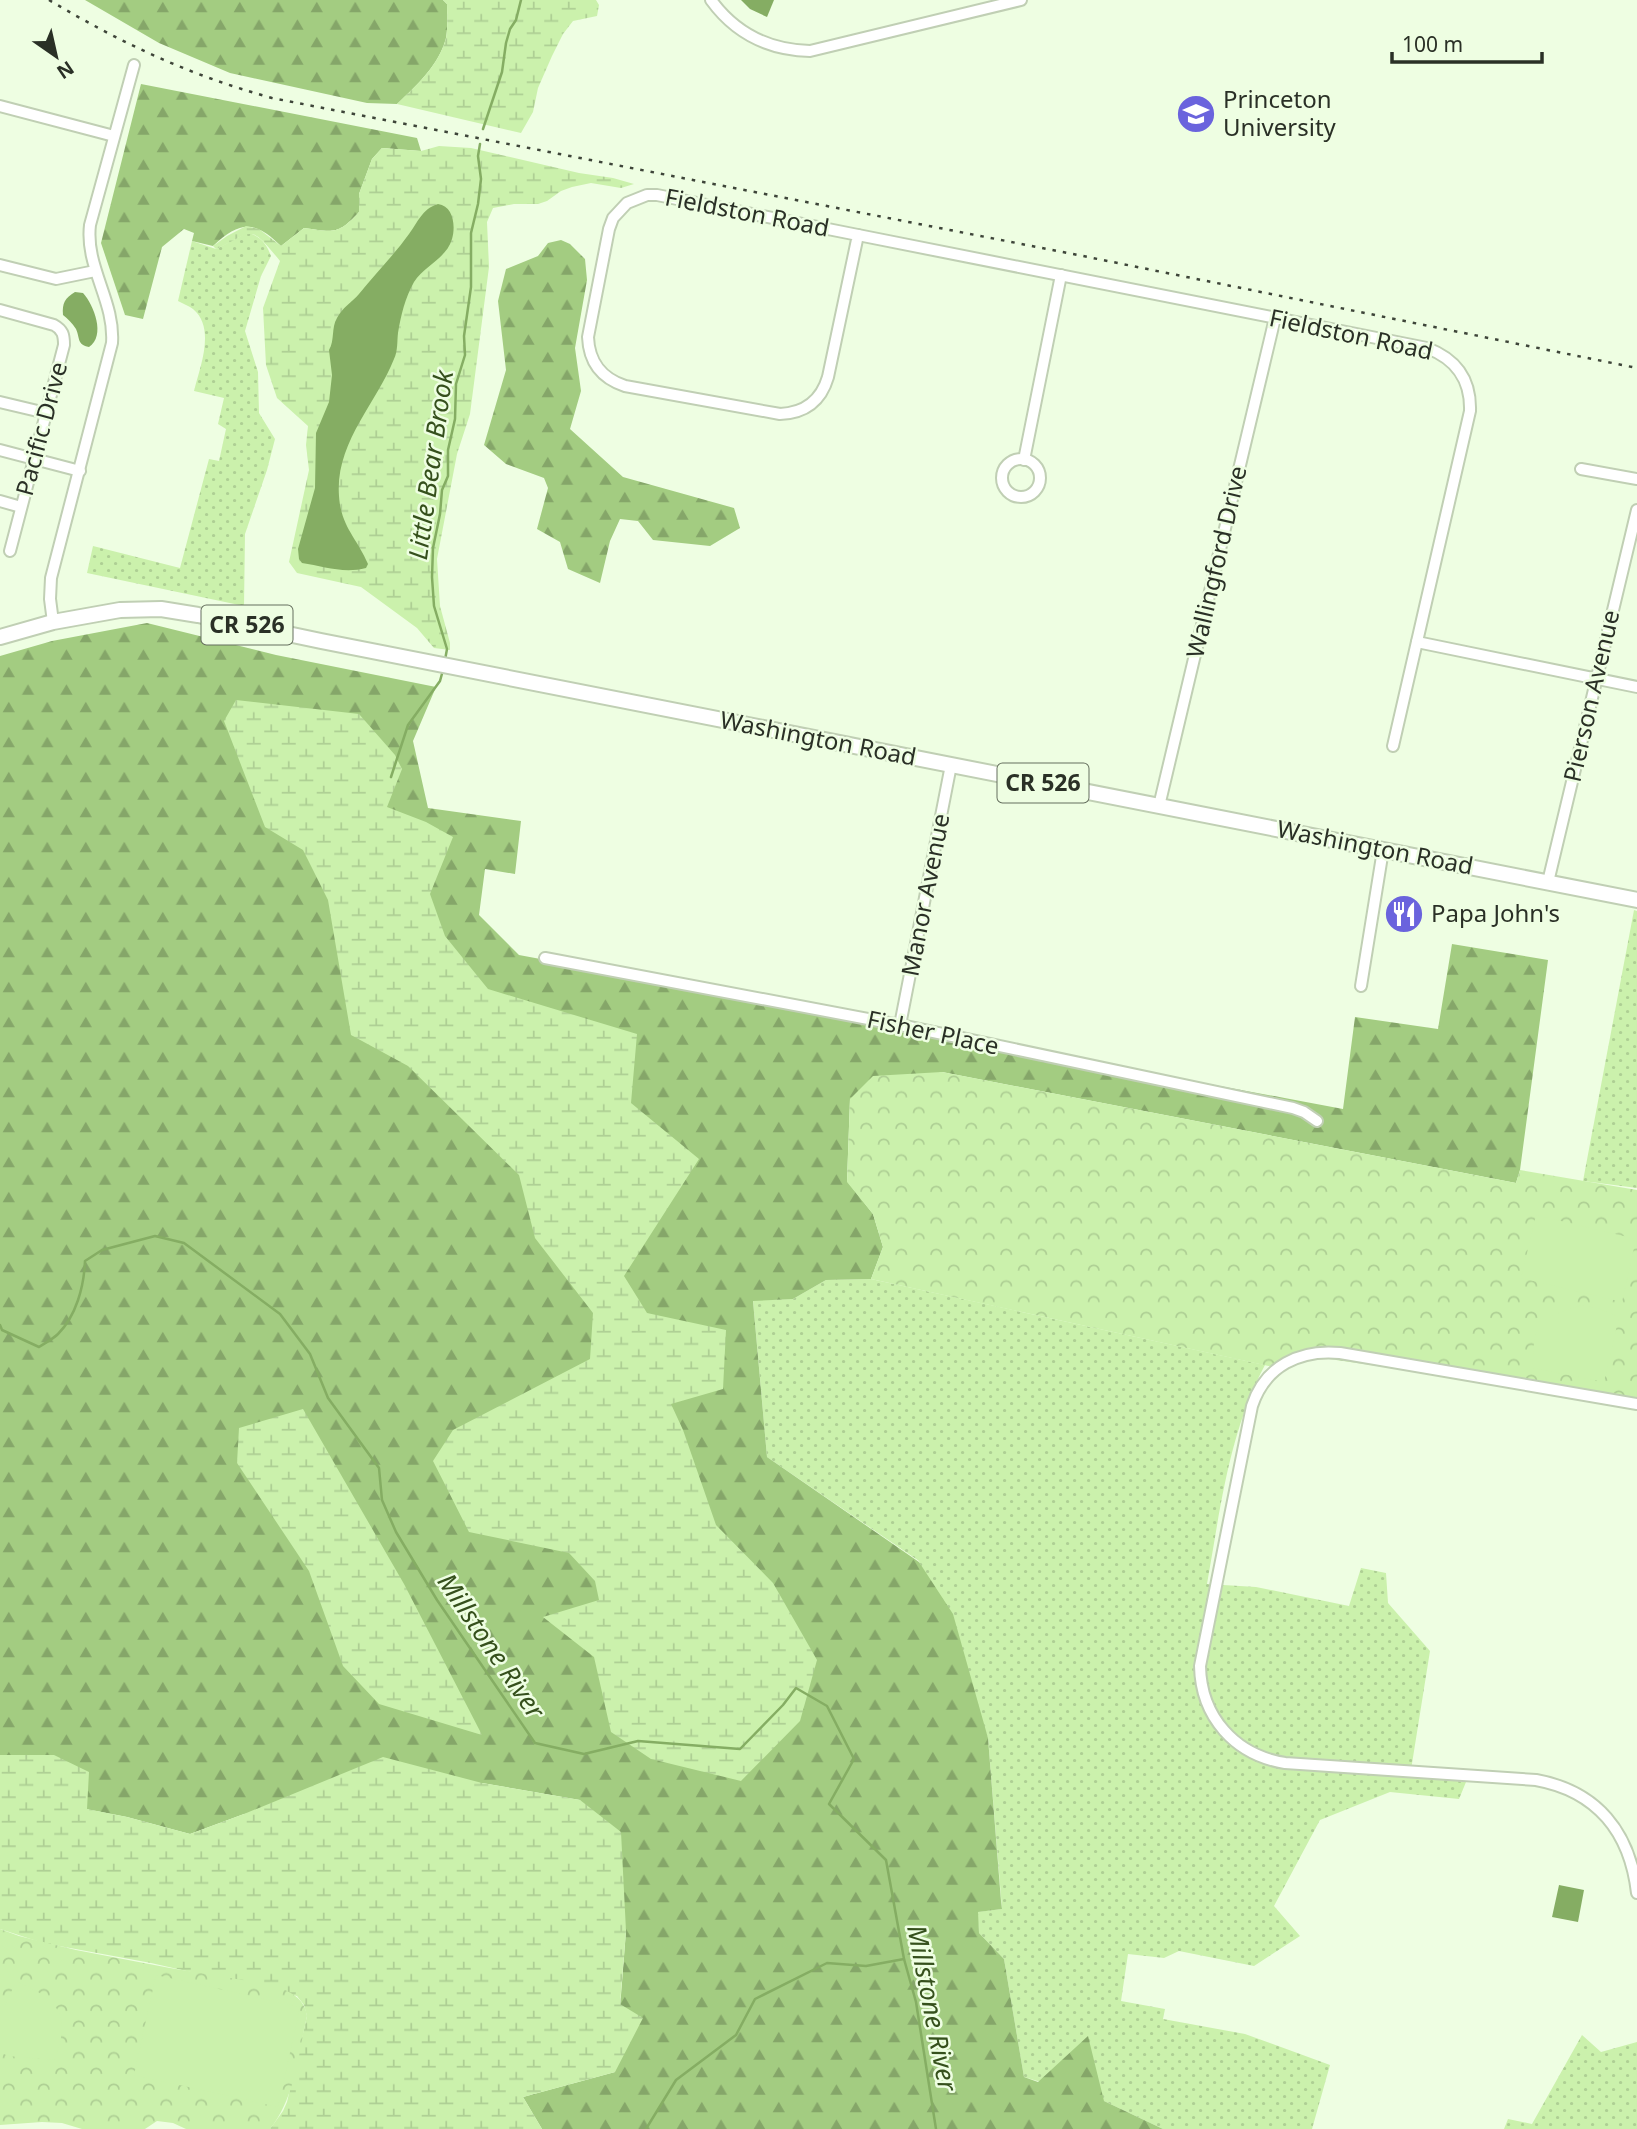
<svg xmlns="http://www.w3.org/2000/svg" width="1637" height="2129" font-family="'Noto Sans',sans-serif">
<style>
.grass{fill:url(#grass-dots)}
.forest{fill:url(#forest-firs)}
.wetland{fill:url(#wetland-marsh)}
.park{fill:url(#park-crowns)}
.pitch{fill:#cbf1ac}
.water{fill:#85ad63}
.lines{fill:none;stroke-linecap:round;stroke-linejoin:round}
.stream{stroke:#85ad63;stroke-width:2.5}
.minor-casing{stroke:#c0cfb4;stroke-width:14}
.major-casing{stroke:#c0cfb4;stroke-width:18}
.minor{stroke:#fff;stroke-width:10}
.major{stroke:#fff;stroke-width:14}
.rail{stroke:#3e4539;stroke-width:2.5;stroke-dasharray:3.5 7;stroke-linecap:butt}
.labels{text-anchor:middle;stroke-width:5;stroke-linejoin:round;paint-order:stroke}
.shield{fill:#eefee2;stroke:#656e5e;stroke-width:2}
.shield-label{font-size:23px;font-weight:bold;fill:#2a3026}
.poi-label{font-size:24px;fill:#2a3026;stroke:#eefee2;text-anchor:start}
.street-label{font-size:24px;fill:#2a3026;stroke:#eefee2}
.water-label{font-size:26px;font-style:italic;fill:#35501c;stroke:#eefee2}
</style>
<defs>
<pattern id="grass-dots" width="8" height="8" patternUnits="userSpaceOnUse" patternTransform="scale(1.75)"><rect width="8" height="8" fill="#cbf1ac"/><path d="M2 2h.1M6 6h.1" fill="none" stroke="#aecf94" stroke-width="1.8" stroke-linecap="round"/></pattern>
<pattern id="forest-firs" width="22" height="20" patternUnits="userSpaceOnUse" patternTransform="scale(1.75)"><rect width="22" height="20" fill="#a3cc81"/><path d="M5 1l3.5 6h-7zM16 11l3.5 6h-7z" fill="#85a669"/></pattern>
<pattern id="wetland-marsh" width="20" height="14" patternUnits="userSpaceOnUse" patternTransform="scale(1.75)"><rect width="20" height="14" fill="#cbf1ac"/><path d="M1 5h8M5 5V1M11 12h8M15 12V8" fill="none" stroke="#aecf94"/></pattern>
<pattern id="park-crowns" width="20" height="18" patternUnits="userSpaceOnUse" patternTransform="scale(1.75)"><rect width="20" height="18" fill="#cbf1ac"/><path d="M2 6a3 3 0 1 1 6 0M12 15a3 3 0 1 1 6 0" fill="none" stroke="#aecf94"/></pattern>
</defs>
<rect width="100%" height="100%" fill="#eefee2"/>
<g class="grass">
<path d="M247,233c14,2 20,12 24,23l-10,20 -16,55 13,41 1,41 16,26 -8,31 -22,64 -1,72 -157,-33 6,-27 87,22 29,-109 10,2 7,-32 -8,-5 6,-26 -30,-7c6,-24 22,-63 -1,-82 -4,-3 -11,-6 -15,-8l14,-60 24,8z"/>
<polygon points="1634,910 1637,911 1637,1188 1583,1181"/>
<path d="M871,1279l394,86c-36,67 -45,146 -58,219l49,3 93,19 12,-38 25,5 2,30 42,48 -20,125 56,6 -7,17 -69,-7 -70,28 -46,86 26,30 -46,30 -75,-15 -15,7 -36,-4 -7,47 44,8 -2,10 82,15 85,31 -18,64h-149l-59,-28 -80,-24 -20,-118 -25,-26 -2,-21 25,-3 -14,-171 -69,-177 -152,-104 -14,-157 40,-1 33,-19z"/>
<polygon points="1582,2035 1601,2052 1637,2042 1637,2129 1504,2129 1508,2119 1532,2124"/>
</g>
<g class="forest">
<path d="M85,0h358l4,4c0,11 1,23 -1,34 -7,27 -29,47 -49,66l-30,-1 -137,-30 -71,-30z"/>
<path d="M141,84l276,54 4,13 -39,-3 -10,11 -13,35v18c-21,23 -25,20 -55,16l-23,18c-26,-26 -41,-25 -68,0l-21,-5 2,-8 -10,-4 -22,18 -19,72 -18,-4 -24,-72z"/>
<polygon points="561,240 570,244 585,259 587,280 575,348 581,391 570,429 623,477 734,508 740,528 710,546 653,540 638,521 620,519 610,541 600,583 568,569 560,542 537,529 548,488 544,478 506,464 484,445 506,370 498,301 506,269 538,256 548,243"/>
<polygon points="147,623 276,655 436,687 413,741 428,808 521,821 515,874 485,869 479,915 519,955 1343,1109 1355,1017 1438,1029 1452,944 1548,960 1520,1170 1516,1183 942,1072 850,1099 847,1181 873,1214 883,1247 871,1279 826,1280 793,1299 753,1301 767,1457 919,1562 953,1614 988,1738 1001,1901 1002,1909 978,1912 979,1933 1004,1959 1024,2077 1038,2082 1088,2036 1104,2101 1163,2129 542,2129 523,2097 615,2072 626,1931 580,1800 482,1783 244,1814 190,1834 127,1817 86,1809 54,1756 0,1755 0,656 52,641"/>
</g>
<g class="wetland">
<path d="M443,0h153l3,5 -2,11 -24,5 -10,13 -11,22 -14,32 -5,24 -12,21 -124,-29c20,-19 42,-39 49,-66 2,-10 1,-23 1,-34z"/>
<path d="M439,146l32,2 108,25 34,5 21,6 -13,4 -30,-5 -19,4 -11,4 -14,10 -9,3h-24l-21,4 -6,14 2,45 -19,147 -13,40 -20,105 3,47 10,37v7l-16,-2 -17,-20 -56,-41 -64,-14 -8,-11 20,-92 -3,-25 2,-19 -31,-28 -11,-33 -3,-57 17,-47c-31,-38 -25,-30 -64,-12l-3,-3 14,-10 19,-10 13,3 22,17 23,-18c30,4 34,7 55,-16v-18l13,-35 10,-11 39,3z"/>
<polygon points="236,700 359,714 395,755 402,769 387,807 426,822 453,837 430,894 445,936 488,989 637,1034 631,1103 699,1159 624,1276 647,1313 726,1330 723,1389 671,1404 683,1430 716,1525 773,1583 817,1660 800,1721 741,1781 651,1759 611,1732 594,1657 543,1617 599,1600 595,1581 569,1553 469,1532 433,1461 453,1430 590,1359 593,1313 535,1238 519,1175 408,1066 351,1035 328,900 303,850 265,827 224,721"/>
<polygon points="303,1409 404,1584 482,1735 379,1704 343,1666 309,1571 237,1463 239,1428"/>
<polygon points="0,1755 54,1755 89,1772 87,1809 127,1817 190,1834 244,1814 383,1757 482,1783 580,1800 621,1832 626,1931 620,2004 643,2018 615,2072 523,2097 542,2129 270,2129 283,2111 287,2102 307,2016 304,2005 297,1996 151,1963 43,1943 0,1929"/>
</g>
<g class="park">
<polygon points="942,1072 1516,1183 1520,1170 1637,1190 1637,1404 1302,1355 1273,1367 871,1279 883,1247 873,1214 847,1182 850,1099 873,1076"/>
<path d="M0,1929l19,7 57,14 94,18 103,17c16,6 32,13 34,31 -9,38 -12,82 -37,113h-84l-13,-6 -16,-2 -12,8h-63l-20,-6 -20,-1 -42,3z"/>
</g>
<g class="pitch">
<polygon points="1536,1215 1636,1239 1622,1302 1521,1278"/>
<path d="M1582,1305l18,4 19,8 -15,65 -71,-14c-1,-46 7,-50 49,-63z"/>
<polygon points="156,1975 300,2007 278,2107 134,2075"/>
<path d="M16,1981c41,18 57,33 38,79l-46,-4 -8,-4v-35z"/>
</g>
<g class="water">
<polygon points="741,0 774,0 767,17 750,9"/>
<path d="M438,204c15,2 18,21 14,35 -6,20 -27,26 -38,43 -9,16 -13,33 -16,51 -1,8 0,18 -4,26 -18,45 -59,84 -55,137 2,31 18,42 29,68l-2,4c-23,6 -43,-2 -64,-5l-3,-4 -1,-10 17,-61 1,-55 13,-31 3,-27 -3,-25c6,-10 2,-22 8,-32 5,-10 15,-16 22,-24 16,-20 35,-39 50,-60 9,-12 13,-25 29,-30z"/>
<path d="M75,292l8,1c11,12 23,43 6,54 -12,-2 -9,-9 -13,-18 -4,-6 -8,-10 -13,-14 -1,-12 2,-17 12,-23z"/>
<polygon points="1559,1885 1584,1890 1578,1922 1552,1917"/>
</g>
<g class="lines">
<g class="stream">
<polyline points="483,129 502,72 506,43 510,29 516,20 521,0"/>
<polyline points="445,660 447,649 434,606 432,577 433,548 440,514 442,490 448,476 448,450 455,419 456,384 465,355 464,336 471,287 471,233 478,204 481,179 478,156 480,144"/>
<polyline points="391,777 408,725 440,681 443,670"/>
<path d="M0,1325l2,5 37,17c6,-4 14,-8 19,-13 18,-18 26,-47 27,-73l17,-11 53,-14 29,7 96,71 30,40 18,44 51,70 3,32 14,32 41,68 98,143 49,11 54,-13 102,8 43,-44 13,-17 31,18 27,53 -25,45 57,56 18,99 12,43 20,127"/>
<polyline points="646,2129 676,2080 736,2035 755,1999 827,1963 866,1966 904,1959"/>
</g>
<g class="minor-casing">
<g id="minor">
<path d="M711,0c24,33 58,50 99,51l211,-51"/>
<polyline points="0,106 114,136"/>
<path d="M647,195h10l201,40 -30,142c-7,24 -23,36 -48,37l-155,-28c-24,-8 -36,-24 -37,-49l21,-108 4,-11 14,-15z"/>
<path d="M858,235l569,113c29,11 44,31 43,63l-77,335"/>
<polyline points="0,265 56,279 95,271"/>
<path d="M0,310l54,15c9,5 10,10 10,20l-54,206"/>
<polyline points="0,402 46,413"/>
<polyline points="0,450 80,471"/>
<circle cx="1021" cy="478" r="19"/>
<polyline points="1024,460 1061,275"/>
<polyline points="1581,469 1637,479"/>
<polyline points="0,501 21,507"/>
<path d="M53,622l-3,-23 1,-21 61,-235c3,-42 -27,-76 -22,-118l44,-160"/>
<polyline points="1417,642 1637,687"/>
<polyline points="1159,806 1275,318"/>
<polyline points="1548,882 1637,510"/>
<polyline points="545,958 900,1025 1293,1108 1304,1112 1317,1121"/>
<polyline points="1361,986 1383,850"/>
<polyline points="900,1025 951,765"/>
<path d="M1637,1404l-297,-51c-40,-4 -75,13 -88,53l-52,260c1,51 35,89 85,97l251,17c61,11 94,52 101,113"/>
</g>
</g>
<g class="major-casing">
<polyline id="major" points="0,637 53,622 120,610 161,609 198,615 321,641 1637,900"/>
</g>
<use href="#minor" class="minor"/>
<use href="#major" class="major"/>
<path class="rail" d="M49,0c74,44 140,75 223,98l801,156 564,114"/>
</g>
<defs>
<g id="university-disc" transform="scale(2.0125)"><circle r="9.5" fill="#6a63dd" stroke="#eefee2"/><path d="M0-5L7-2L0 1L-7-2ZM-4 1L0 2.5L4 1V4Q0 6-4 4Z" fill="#fff"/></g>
<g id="restaurant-disc" transform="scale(2.0125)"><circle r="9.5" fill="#6a63dd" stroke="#eefee2"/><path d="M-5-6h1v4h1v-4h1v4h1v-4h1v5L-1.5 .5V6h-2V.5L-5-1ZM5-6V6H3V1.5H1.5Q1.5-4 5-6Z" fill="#fff"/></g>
</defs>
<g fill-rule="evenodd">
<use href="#university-disc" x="1196" y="114"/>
<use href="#restaurant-disc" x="1404" y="914"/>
</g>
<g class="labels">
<g class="shield">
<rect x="201.5" y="605.5" width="91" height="39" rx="5"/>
<rect x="997.5" y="763.5" width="91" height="39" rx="5"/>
</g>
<g class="shield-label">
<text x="247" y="633">CR 526</text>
<text x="1043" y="791">CR 526</text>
</g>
<g class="poi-label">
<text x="1223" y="108">Princeton<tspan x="1223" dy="28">University</tspan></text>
<text x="1431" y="922">Papa John's</text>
</g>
<g class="street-label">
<text transform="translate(747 213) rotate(11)" y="8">Fieldston Road</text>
<text transform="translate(1351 335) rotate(12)" y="8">Fieldston Road</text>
<text transform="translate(42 429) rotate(-75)" y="8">Pacific Drive</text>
<text transform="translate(1217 562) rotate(-77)" y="8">Wallingford Drive</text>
<text transform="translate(1592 696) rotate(-77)" y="8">Pierson Avenue</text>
<text transform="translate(818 739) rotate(11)" y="8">Washington Road</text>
<text transform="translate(1375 848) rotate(11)" y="8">Washington Road</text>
<text transform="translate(926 895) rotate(-79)" y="8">Manor Avenue</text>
<text transform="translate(933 1033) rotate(12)" y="8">Fisher Place</text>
</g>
<g class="water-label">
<text transform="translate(431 465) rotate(-82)" y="9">Little Bear Brook</text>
<text transform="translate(491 1646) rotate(56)" y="9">Millstone River</text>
<text transform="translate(932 2008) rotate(79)" y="9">Millstone River</text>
</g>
</g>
<g transform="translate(56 56) rotate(146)" stroke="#eefee2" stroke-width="5" paint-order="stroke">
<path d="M0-5L12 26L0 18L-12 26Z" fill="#2a3026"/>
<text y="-10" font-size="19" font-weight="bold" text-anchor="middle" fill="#2a3026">N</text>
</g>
<path d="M1392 52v10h150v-10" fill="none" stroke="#2a3026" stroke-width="3.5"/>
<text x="1402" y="52" font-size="21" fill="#2a3026" stroke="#eefee2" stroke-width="5" paint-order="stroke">100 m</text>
</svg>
